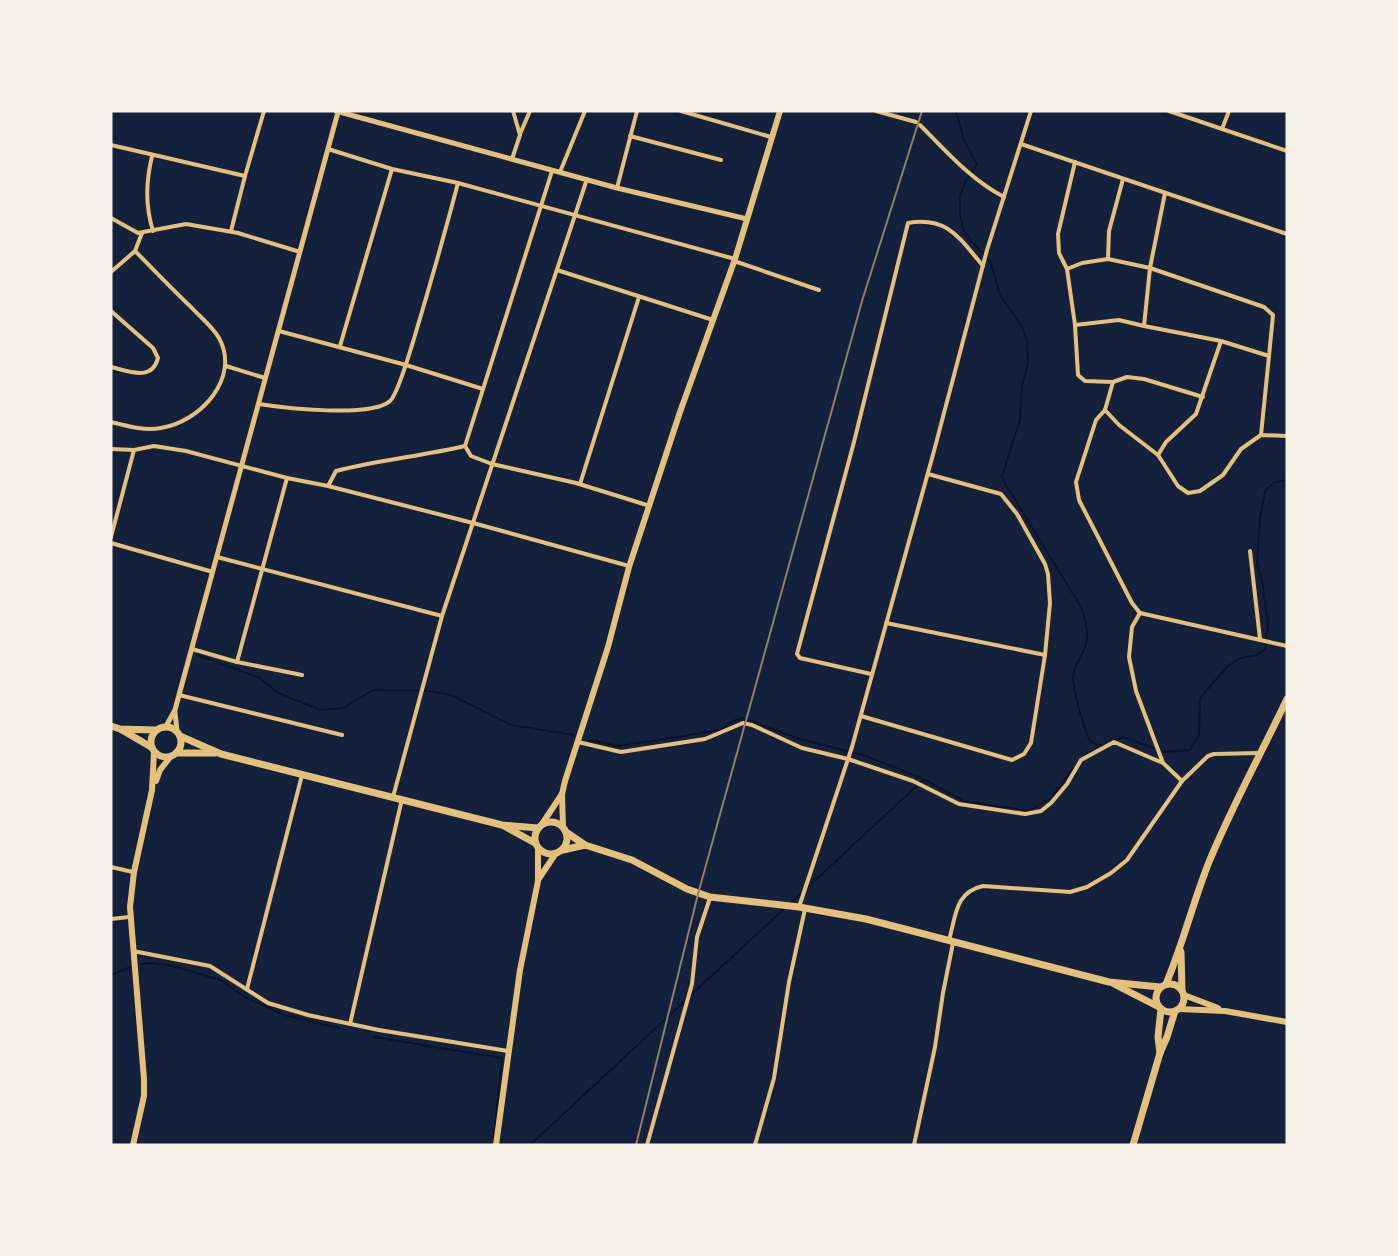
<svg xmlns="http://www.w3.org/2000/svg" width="1398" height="1256" font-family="'Nunito Sans',sans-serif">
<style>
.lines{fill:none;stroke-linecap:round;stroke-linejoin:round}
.stream{stroke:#0b132b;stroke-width:2}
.minor{stroke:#e5c07b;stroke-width:4}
.tertiary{stroke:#e5c07b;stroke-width:5}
.primary{stroke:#e5c07b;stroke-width:6}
.trunk{stroke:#e5c07b;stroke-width:7}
.rail{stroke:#918062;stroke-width:2}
</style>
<rect width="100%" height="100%" fill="#14213d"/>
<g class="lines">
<g class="stream">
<path d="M956,111l8,29 13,25 -11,15 -6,16v19l4,17 27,31 9,32 21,30 6,16 1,23 -6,21 -2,35 -18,56 4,9 75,122c6,17 10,32 0,49 -3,7 -8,13 -8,22 1,17 10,47 17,63l11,5"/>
<polyline points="197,655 260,678 278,693 321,710 343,708 373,690 429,691 451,695 511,725 574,735"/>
<polyline points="588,740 620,746 720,730 733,721 742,718 800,739 866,756 924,779 964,801 1029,811 1051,798 1076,765"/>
<polyline points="1086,755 1101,746 1123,737 1164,752 1190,750 1199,735 1200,699 1206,691 1228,666 1240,658 1257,655 1265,649 1268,625 1262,580 1257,564 1260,518 1265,491 1275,482 1287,480"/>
<polyline points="807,888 924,779"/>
<polyline points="789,904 803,892"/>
<polyline points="141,964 150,963 168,965 194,972 220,980 243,996 284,1015 339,1028"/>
<polyline points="111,975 133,966"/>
<polyline points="690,996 785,908"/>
<polyline points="374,1037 502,1058 493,1145"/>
<polyline points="530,1145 686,1000"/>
</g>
<g class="minor">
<polyline points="681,111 771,137"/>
<polyline points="876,111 916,122"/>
<polyline points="1169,111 1287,151"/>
<path d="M920,125c26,26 51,55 84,72"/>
<polyline points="1222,129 1229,111"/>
<polyline points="520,134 530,111"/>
<polyline points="630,136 721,160"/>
<polyline points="1021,144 1287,234"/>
<polyline points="111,145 245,176"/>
<polyline points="328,149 392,169 458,183 735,259"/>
<path d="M152,156c-6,26 -7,49 1,75"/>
<polyline points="512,159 520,135 513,111"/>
<polyline points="1075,162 1058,234 1059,253 1067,269 1075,325 1078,375 1085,381 1113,382 1105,410 1096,420 1076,482 1079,500 1132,603 1140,613"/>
<polyline points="552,171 465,446 471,456 492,464 576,483 650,506"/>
<polyline points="560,172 585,111"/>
<polyline points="617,188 637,111"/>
<polyline points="111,218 138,233 186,224 238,233 300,252"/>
<polyline points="231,231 245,176 264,111"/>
<polyline points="1108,259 1109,231 1123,179"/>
<polyline points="734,261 819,290"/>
<polyline points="1067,269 1082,263 1108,259 1150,268 1264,307 1273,315 1269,356"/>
<polyline points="557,270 713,320"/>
<polyline points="111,272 135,251 142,233"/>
<path d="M111,311l42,37 5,10c-6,24 -30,13 -47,9"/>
<polyline points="1075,325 1119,320 1144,326 1221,341 1269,356 1261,435"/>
<polyline points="1144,326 1150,268 1165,193"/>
<polyline points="279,331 406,365 483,389"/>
<polyline points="340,346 392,169"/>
<polyline points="226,366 265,378"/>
<polyline points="1113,382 1127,377 1144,379 1203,397"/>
<path d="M259,404c25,4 112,14 131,-3 8,-7 19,-47 23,-59 16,-53 31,-106 45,-159"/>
<polyline points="1105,410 1119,425 1158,455 1178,486 1188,493 1200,491 1223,475 1241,449 1261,435 1287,436"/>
<path d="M111,422c16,4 33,9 50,6 39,-6 80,-50 58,-90 -7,-12 -19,-21 -28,-31 -19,-18 -37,-37 -56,-56"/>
<polyline points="111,449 134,450 154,446 186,451 287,478 328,486 473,523 629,566"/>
<polyline points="1158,455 1166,442 1196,414 1221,341"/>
<polyline points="580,484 639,297"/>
<path d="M328,486l8,-15c43,-11 86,-15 129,-25"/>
<polyline points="111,537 134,450"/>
<polyline points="111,543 213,572"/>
<polyline points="1250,551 1260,639"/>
<polyline points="217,557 442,616"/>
<polyline points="886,623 1045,655"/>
<polyline points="192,649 237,662 302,675"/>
<polyline points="237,662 287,478"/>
<path d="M871,674l-71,-16 -3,-4 57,-212 54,-219c40,-7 52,16 75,43"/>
<polyline points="179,695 342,735"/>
<polyline points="861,716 1012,760 1024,754 1031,743 1045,655 1050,603 1048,574 1045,564 1017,514 1001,494 928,474"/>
<polyline points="578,742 621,752 705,739 743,723 752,725 802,748 848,759 913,781 959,804 1025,814 1041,811 1051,803 1067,784 1081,760 1114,742 1163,763"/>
<polyline points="1182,781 1163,763 1136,691 1129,657 1132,627 1140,613 1287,646"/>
<polyline points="393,797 442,616 587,179"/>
<polyline points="111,867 133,872"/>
<polyline points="799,907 852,747 934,451 987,250 1031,111"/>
<polyline points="111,919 129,917"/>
<path d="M949,940c7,-24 6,-48 34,-54l87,6 17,-5 24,-14 16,-13 55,-79 26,-25 6,-2 45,-1"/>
<polyline points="133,951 210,966 268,1003 308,1015 379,1030 508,1051"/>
<polyline points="247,989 302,775"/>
<polyline points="350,1024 402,799"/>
<polyline points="647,1145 692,984 697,937 710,898"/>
<polyline points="755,1145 774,1078 789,982 805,909"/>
<polyline points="914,1145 935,1047 943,993 953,943"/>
</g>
<g class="tertiary">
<polyline points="336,111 617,188 747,219"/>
<polyline points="175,712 177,731"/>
<polyline points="166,726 175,710 179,695 338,112"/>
</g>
<g class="primary">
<polyline points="156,781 160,770 171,756"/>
<polyline points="542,824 562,794"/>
<polyline points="563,827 562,794 565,781 608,647 629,567 680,412 735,259 780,111"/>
<polyline points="538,880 556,853"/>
<polyline points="1184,995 1218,1008"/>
<polyline points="1179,1009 1225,1011 1287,1022"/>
<polyline points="133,1145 144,1096 144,1079 130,907 134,872 152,790 154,752"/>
<polyline points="496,1145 520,970 538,881 538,850"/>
</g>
<g class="trunk">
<polyline points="111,726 120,729 155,730"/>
<circle cx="166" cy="742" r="15"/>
<polyline points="122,730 151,747"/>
<polyline points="180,736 221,754 502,825 538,828"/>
<polyline points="176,753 215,753"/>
<circle cx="551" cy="838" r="16"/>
<polyline points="504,826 535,843"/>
<polyline points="566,832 585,845 632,860 687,889 710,897 799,907 866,919 1109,982 1160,987"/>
<polyline points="563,850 585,845"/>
<polyline points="1181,952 1182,990"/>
<circle cx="1170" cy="998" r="14"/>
<polyline points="1114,984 1157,1006"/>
<path d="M1166,984c17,-40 27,-82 43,-122 23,-56 52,-108 78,-163"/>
<polyline points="1160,1053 1158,1037 1161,1009"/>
<polyline points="1133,1145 1160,1053 1167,1037 1175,1011"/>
</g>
<polyline class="rail" points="636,1145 698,894 862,301 922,111"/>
</g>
<rect width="1398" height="1256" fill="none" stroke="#f6f1e7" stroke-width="225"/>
</svg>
